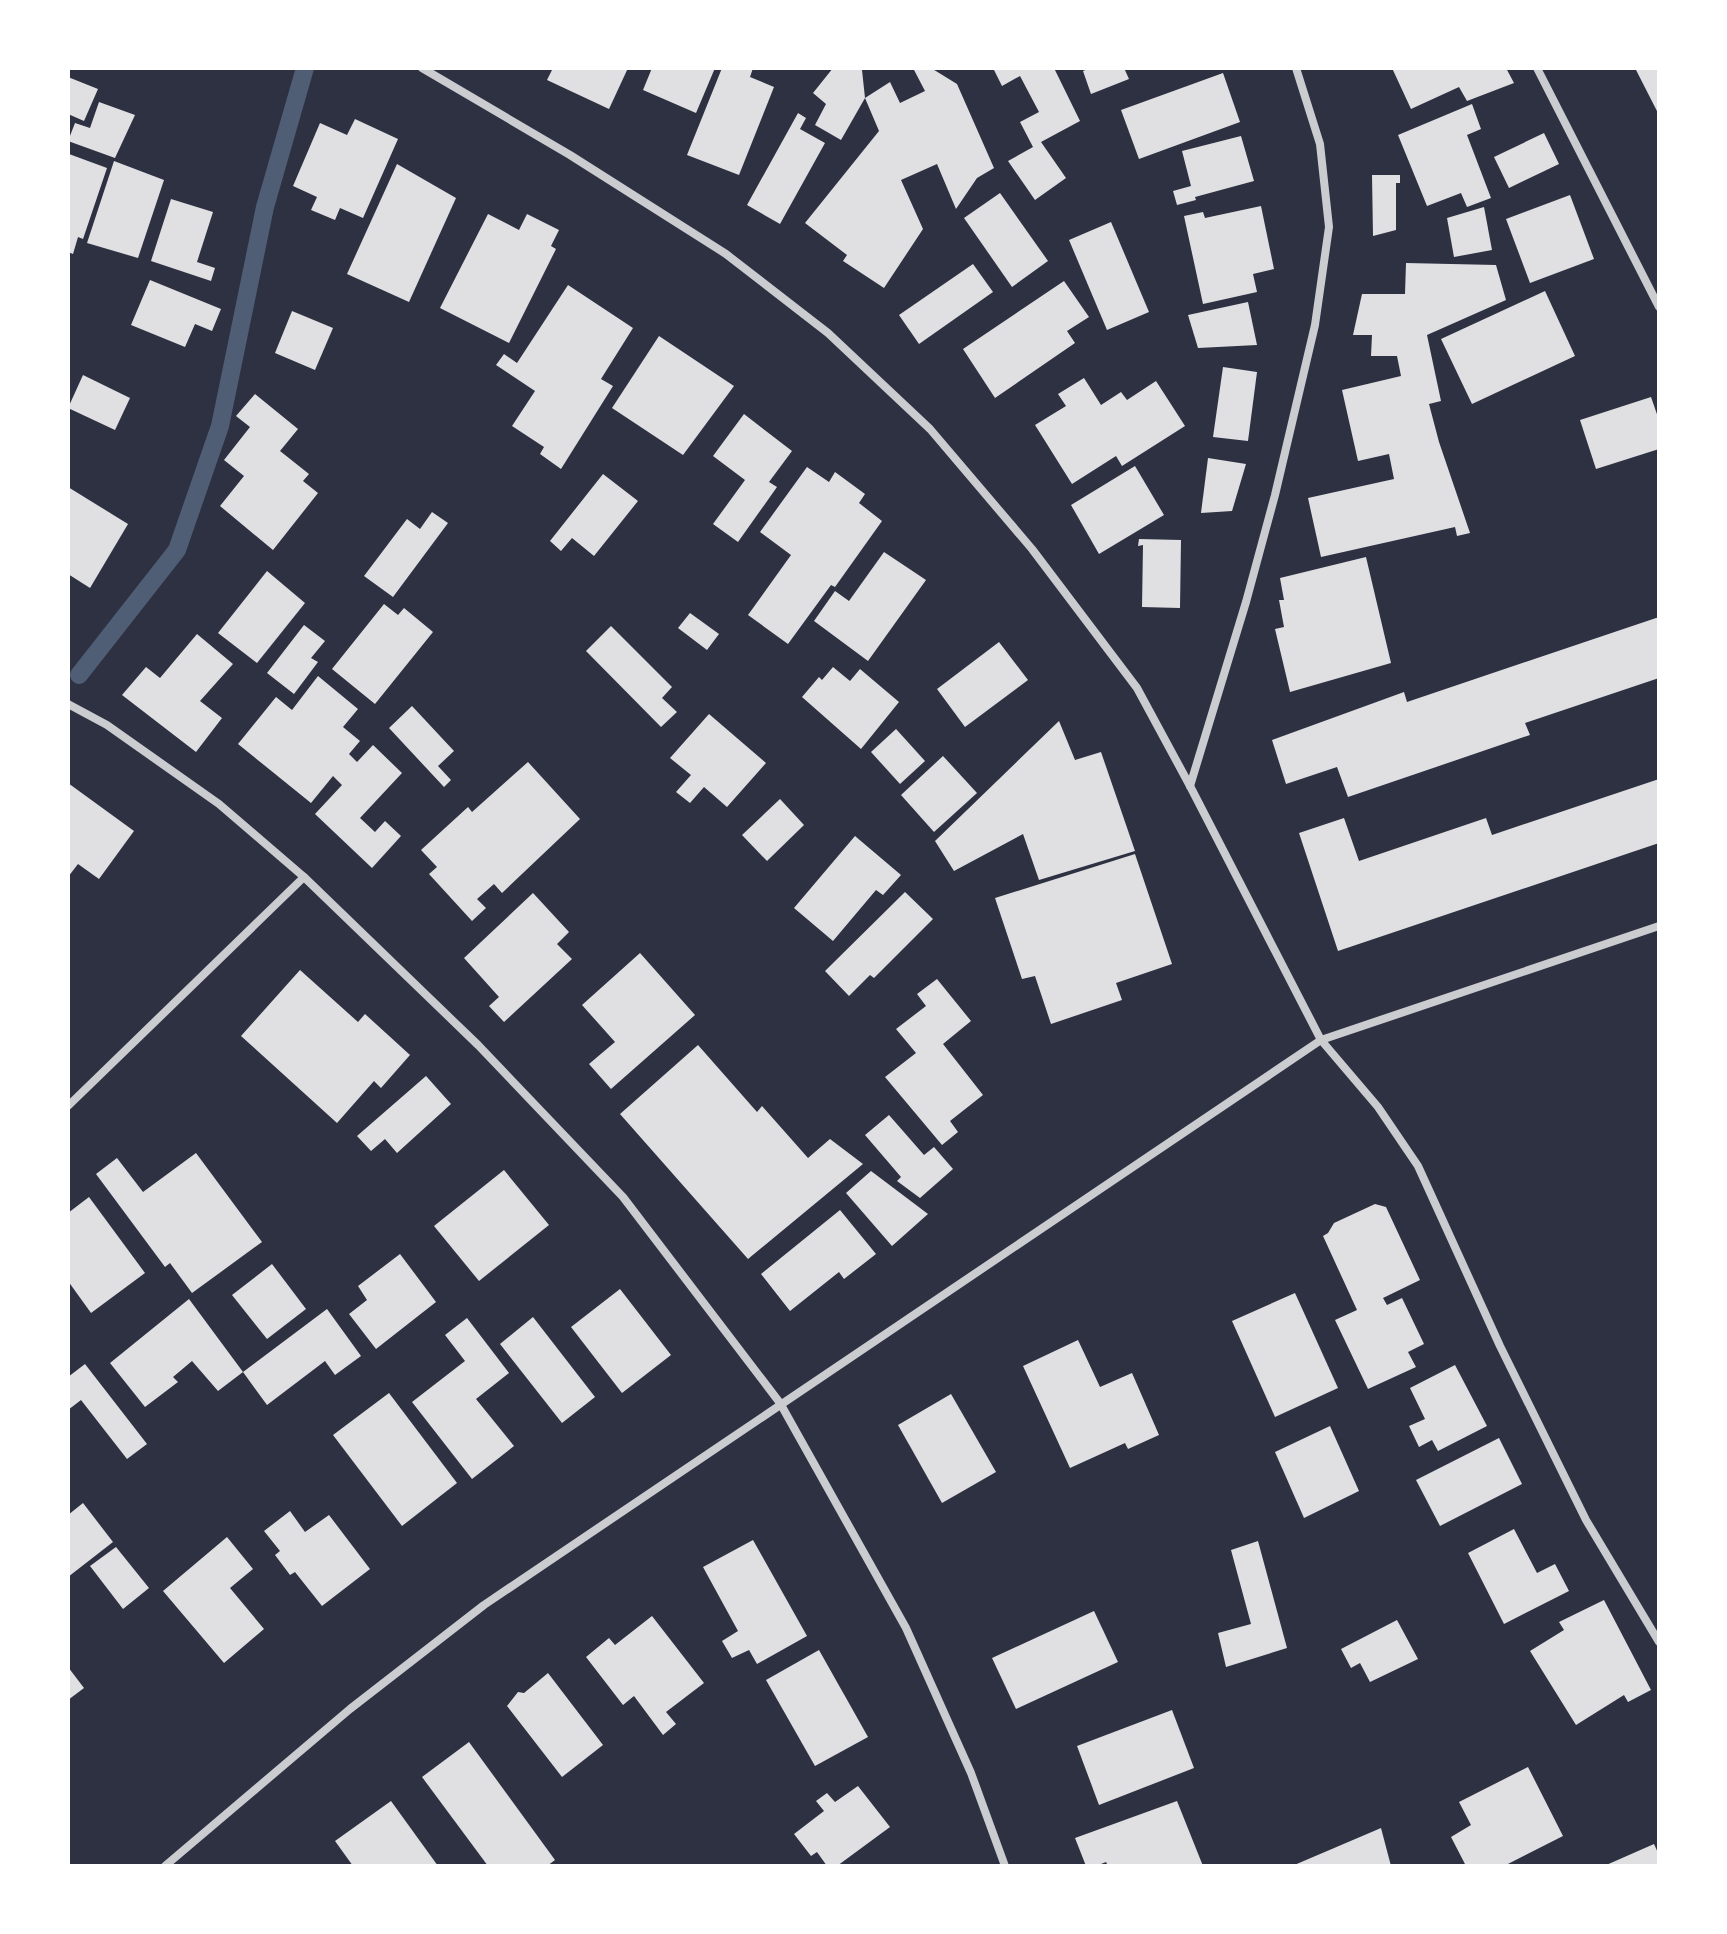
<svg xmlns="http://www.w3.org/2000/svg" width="1727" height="1934" font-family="Helvetica,sans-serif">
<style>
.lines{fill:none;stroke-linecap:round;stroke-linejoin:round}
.stream{stroke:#4f5d75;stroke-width:18}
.building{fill:#e0e0e3}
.minor{stroke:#caccd0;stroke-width:8}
</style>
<rect width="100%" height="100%" fill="#2d3142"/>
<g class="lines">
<polyline class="stream" points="79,675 177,550 220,426 265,207 305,68"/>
</g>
<g class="building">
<polygon points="553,68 628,68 609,109 547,80"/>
<polygon points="652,68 715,68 696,113 643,90"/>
<polygon points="722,68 753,68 750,77 774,87 739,175 687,155"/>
<polygon points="833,68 862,70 865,98 841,140 815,125 826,104 813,93"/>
<polygon points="913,68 931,68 957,84 994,168 977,178 956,209 937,164 901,180 923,229 884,288 843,261 847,255 805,223 879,131 865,98 890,82 900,103 925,91"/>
<polygon points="993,68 1054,68 1080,121 1041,142 1066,178 1035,200 1008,161 1033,147 1020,122 1039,112 1020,76 1002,86"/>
<polygon points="1090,68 1124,68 1129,79 1091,94 1083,71"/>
<polygon points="1392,68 1506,68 1514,83 1467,101 1459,87 1411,109"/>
<polygon points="1635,68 1659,68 1659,115"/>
<polygon points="1223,73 1240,122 1139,159 1121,110"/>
<polygon points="68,77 98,89 84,121 68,114"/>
<polygon points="99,102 135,115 115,158 68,141 75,123 90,128"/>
<polygon points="1472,104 1481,129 1467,135 1491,198 1467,207 1461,193 1427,206 1398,135"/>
<polygon points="798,113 806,118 800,129 825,143 780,224 747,205"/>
<polygon points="355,119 398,139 363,218 340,208 335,220 311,210 317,197 293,186 320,123 347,135"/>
<polygon points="1544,133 1559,164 1509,188 1494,157"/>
<polygon points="1241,136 1254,181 1195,197 1196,200 1177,205 1173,191 1191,186 1182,151"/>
<polygon points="69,154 107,168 83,239 78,237 73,254 68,252"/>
<polygon points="114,161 164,180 138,258 87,243"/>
<polygon points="397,164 456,198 409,302 347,274"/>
<polygon points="1372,175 1400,175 1400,183 1396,183 1396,230 1373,236"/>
<polygon points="1000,193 1048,261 1012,287 964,218"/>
<polygon points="1570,195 1594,259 1530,283 1506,219"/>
<polygon points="171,199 213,212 197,262 215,268 211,281 151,261"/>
<polygon points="1261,206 1274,269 1253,274 1257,292 1203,304 1184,216 1203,212 1205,218"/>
<polygon points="1484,207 1492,250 1454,257 1447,218"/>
<polygon points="488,214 519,230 527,214 559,230 551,246 556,249 509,343 440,308"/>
<polygon points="1111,222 1149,312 1107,330 1069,240"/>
<polygon points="1406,263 1496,265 1506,300 1427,335 1441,401 1429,404 1439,442 1470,533 1457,536 1455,527 1321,557 1308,498 1394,479 1389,454 1358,461 1342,390 1401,376 1397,356 1371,356 1372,335 1353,335 1362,294 1405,294"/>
<polygon points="973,264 993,292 919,344 899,315"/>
<polygon points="150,280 221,309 212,331 195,324 185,347 131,325"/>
<polygon points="1064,281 1089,317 1067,331 1075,343 995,398 963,349"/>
<polygon points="568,285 633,328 601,379 613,386 561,469 540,454 544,447 512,426 535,391 496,365 504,354 517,363"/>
<polygon points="1545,291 1575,356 1472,404 1441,339"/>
<polygon points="1248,302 1257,345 1198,348 1188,315"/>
<polygon points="292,311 333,328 315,370 275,353"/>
<polygon points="659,336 734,386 683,455 612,408"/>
<polygon points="1223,367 1257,372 1248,441 1213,437"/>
<polygon points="83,375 130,398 115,430 68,408"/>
<polygon points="1084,378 1101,405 1121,392 1127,400 1156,381 1185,426 1122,466 1116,456 1072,484 1035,425 1066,406 1058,394"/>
<polygon points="255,394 298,429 280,451 309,474 303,481 318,493 273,550 220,506 244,476 224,460 250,427 236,416"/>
<polygon points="1651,397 1659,420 1659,449 1596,469 1580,420"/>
<polygon points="744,414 792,451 769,482 777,487 738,542 713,524 745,480 713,456"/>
<polygon points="1208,458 1246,464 1232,511 1201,513"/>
<polygon points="1135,466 1164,515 1099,554 1071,505"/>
<polygon points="807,467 829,482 835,472 865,494 859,503 882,521 835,587 831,585 788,644 748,615 791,555 760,532"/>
<polygon points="603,474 638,501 594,556 572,538 561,551 550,541"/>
<polygon points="68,487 128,524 90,588 68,574"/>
<polygon points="432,512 448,523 393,597 364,576 407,519 420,529"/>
<polygon points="1139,539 1181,540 1180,608 1142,607 1143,545 1138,546"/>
<polygon points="884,552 926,580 868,661 814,621 835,591 849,601"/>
<polygon points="1366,557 1391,663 1290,692 1275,629 1284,627 1279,600 1284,600 1280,578"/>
<polygon points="267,571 305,603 257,663 218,633"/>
<polygon points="384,604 398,615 404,608 433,632 375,704 332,669"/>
<polygon points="690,613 719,634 707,650 678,628"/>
<polygon points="1659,617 1659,678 1525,723 1530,735 1348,797 1337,767 1286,784 1272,740 1404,692 1407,702"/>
<polygon points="304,625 325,641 311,658 318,662 294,694 267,673"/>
<polygon points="611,626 672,687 662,698 677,712 661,727 586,651"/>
<polygon points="197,634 233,664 200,701 222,718 196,752 122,695 146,667 160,678"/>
<polygon points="999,642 1028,680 965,727 937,689"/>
<polygon points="833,667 850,681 860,669 899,702 861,749 802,697 819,677 822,680"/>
<polygon points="318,676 358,709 343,727 360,741 349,754 357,762 373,745 402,773 360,818 375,832 385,821 401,836 372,868 315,814 342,785 333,776 311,803 238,744 276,697 292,710"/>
<polygon points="412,706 454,751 438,766 451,780 444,787 389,728"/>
<polygon points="709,714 766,763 727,807 704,787 690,803 676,792 691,775 670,758"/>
<polygon points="1059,721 1075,760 1101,752 1135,851 1039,880 1023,834 954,871 935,841"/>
<polygon points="896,729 925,761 900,784 871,752"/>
<polygon points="943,756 977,793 934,832 901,795"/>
<polygon points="528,762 580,819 502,893 494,884 477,899 486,908 472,921 429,874 437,867 421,850 468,807 472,812"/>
<polygon points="1659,779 1659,843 1338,951 1299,833 1344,818 1359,861 1486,818 1492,835"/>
<polygon points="68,783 134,831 99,879 78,864 68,877"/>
<polygon points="780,799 804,825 767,861 742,835"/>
<polygon points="855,836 901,875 883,895 876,890 833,941 794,908"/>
<polygon points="1135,854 1172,964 1116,983 1122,1000 1051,1024 1035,976 1022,979 995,898"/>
<polygon points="905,892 933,919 874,978 870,975 849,996 825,971"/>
<polygon points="533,893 569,932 557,944 572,959 504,1022 489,1006 499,997 464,958"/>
<polygon points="640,953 695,1015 611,1089 589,1064 615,1042 582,1005"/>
<polygon points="300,970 358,1022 365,1014 410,1055 381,1088 374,1081 337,1123 241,1036"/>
<polygon points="937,979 971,1021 943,1044 983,1095 950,1121 958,1132 942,1145 885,1077 916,1053 896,1029 926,1006 917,994"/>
<polygon points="698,1045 757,1112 762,1106 808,1158 830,1139 863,1164 748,1259 620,1114"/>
<polygon points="426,1076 451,1104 397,1153 385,1139 371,1151 357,1136"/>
<polygon points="889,1115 924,1155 934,1147 953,1169 920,1198 897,1181 901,1177 865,1135"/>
<polygon points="196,1153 262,1242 192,1293 170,1263 165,1267 96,1174 117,1158 143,1192"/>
<polygon points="504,1170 549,1225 479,1281 434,1226"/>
<polygon points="871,1171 928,1214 892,1246 846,1193"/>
<polygon points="89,1197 145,1273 91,1313 68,1281 68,1213"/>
<polygon points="1375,1204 1386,1207 1420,1280 1383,1298 1387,1305 1402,1298 1424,1344 1408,1352 1416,1367 1368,1389 1335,1320 1357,1310 1323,1236 1328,1233 1334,1223"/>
<polygon points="840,1210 876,1254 844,1279 839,1272 790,1311 761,1274"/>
<polygon points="400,1254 436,1302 376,1349 349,1314 367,1300 358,1286"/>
<polygon points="272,1264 306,1309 267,1339 232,1295"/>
<polygon points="620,1289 671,1355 622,1393 571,1327"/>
<polygon points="1295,1293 1338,1388 1275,1417 1232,1321"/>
<polygon points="189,1299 243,1372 218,1391 192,1361 173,1377 178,1382 145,1407 110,1363"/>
<polygon points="327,1309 361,1356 335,1375 325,1361 267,1405 243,1372"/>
<polygon points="533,1317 595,1397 562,1423 500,1344"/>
<polygon points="467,1318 509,1373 476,1399 514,1446 472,1479 412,1402 465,1361 445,1335"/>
<polygon points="1078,1340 1100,1387 1132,1373 1159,1435 1128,1449 1125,1443 1070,1468 1023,1366"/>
<polygon points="85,1364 147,1444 127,1459 81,1400 68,1410 68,1377"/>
<polygon points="1455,1365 1487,1426 1438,1451 1432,1440 1419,1447 1409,1426 1425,1419 1410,1388"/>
<polygon points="389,1393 457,1483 402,1526 333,1435"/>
<polygon points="951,1394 996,1472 942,1503 898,1425"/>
<polygon points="1330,1426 1359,1491 1304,1518 1275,1452"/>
<polygon points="1499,1438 1522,1484 1440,1526 1416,1480"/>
<polygon points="83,1503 113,1542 68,1577 68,1515"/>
<polygon points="290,1511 305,1532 329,1515 370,1569 322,1606 295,1572 290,1575 275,1555 280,1551 264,1531"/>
<polygon points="1514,1529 1537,1573 1555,1564 1569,1591 1504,1624 1468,1553"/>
<polygon points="227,1537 253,1569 230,1588 264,1629 224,1663 163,1591"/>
<polygon points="753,1540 807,1636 757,1664 749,1650 732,1658 722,1641 738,1631 703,1567"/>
<polygon points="1258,1541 1287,1648 1226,1667 1218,1633 1251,1624 1231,1550"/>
<polygon points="116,1547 149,1588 123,1609 90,1566"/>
<polygon points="1604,1600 1651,1690 1628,1702 1624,1695 1576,1725 1530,1651 1564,1630 1559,1622"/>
<polygon points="1094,1611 1118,1662 1016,1709 992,1658"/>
<polygon points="652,1616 704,1683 666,1712 676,1724 663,1735 634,1696 623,1705 586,1657 609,1638 615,1645"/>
<polygon points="1397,1620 1418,1659 1370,1682 1360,1663 1351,1668 1341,1649"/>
<polygon points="819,1650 868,1737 815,1766 766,1680"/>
<polygon points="68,1667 84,1688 68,1700"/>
<polygon points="548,1673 603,1745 562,1777 507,1706 518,1692 524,1693"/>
<polygon points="1172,1710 1194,1768 1099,1805 1077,1746"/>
<polygon points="469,1742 555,1860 547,1866 488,1866 422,1777"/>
<polygon points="1528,1767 1563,1836 1504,1866 1466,1866 1451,1837 1471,1825 1459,1802"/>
<polygon points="858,1786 890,1827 837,1866 827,1866 817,1852 811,1856 794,1834 824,1811 816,1801 827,1793 835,1802"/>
<polygon points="391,1801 438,1866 353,1866 335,1841"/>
<polygon points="1177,1801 1203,1866 1108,1866 1106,1862 1096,1866 1086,1866 1075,1838"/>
<polygon points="1381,1828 1391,1866 1292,1866"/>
<polygon points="1654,1844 1659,1855 1659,1866 1604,1866"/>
</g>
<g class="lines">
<g class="minor">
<polyline points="422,68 570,155 726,254 828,333 930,429 1032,549 1137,688 1190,786 1321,1040 1378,1107 1418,1166 1500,1346 1586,1520 1659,1642"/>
<polyline points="1537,68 1659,307"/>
<polyline points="68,704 107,725 219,804 304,877 478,1045 623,1197 780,1403 906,1628 971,1773 1005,1866"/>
<polyline points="1190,786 1246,602 1275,495 1315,325 1329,227 1320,144 1296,68"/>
<polyline points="68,1106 304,877"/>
<polyline points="165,1866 350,1709 484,1605 1321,1040 1659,926"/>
</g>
</g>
<rect width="1727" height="1934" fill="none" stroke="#ffffff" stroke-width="140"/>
</svg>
